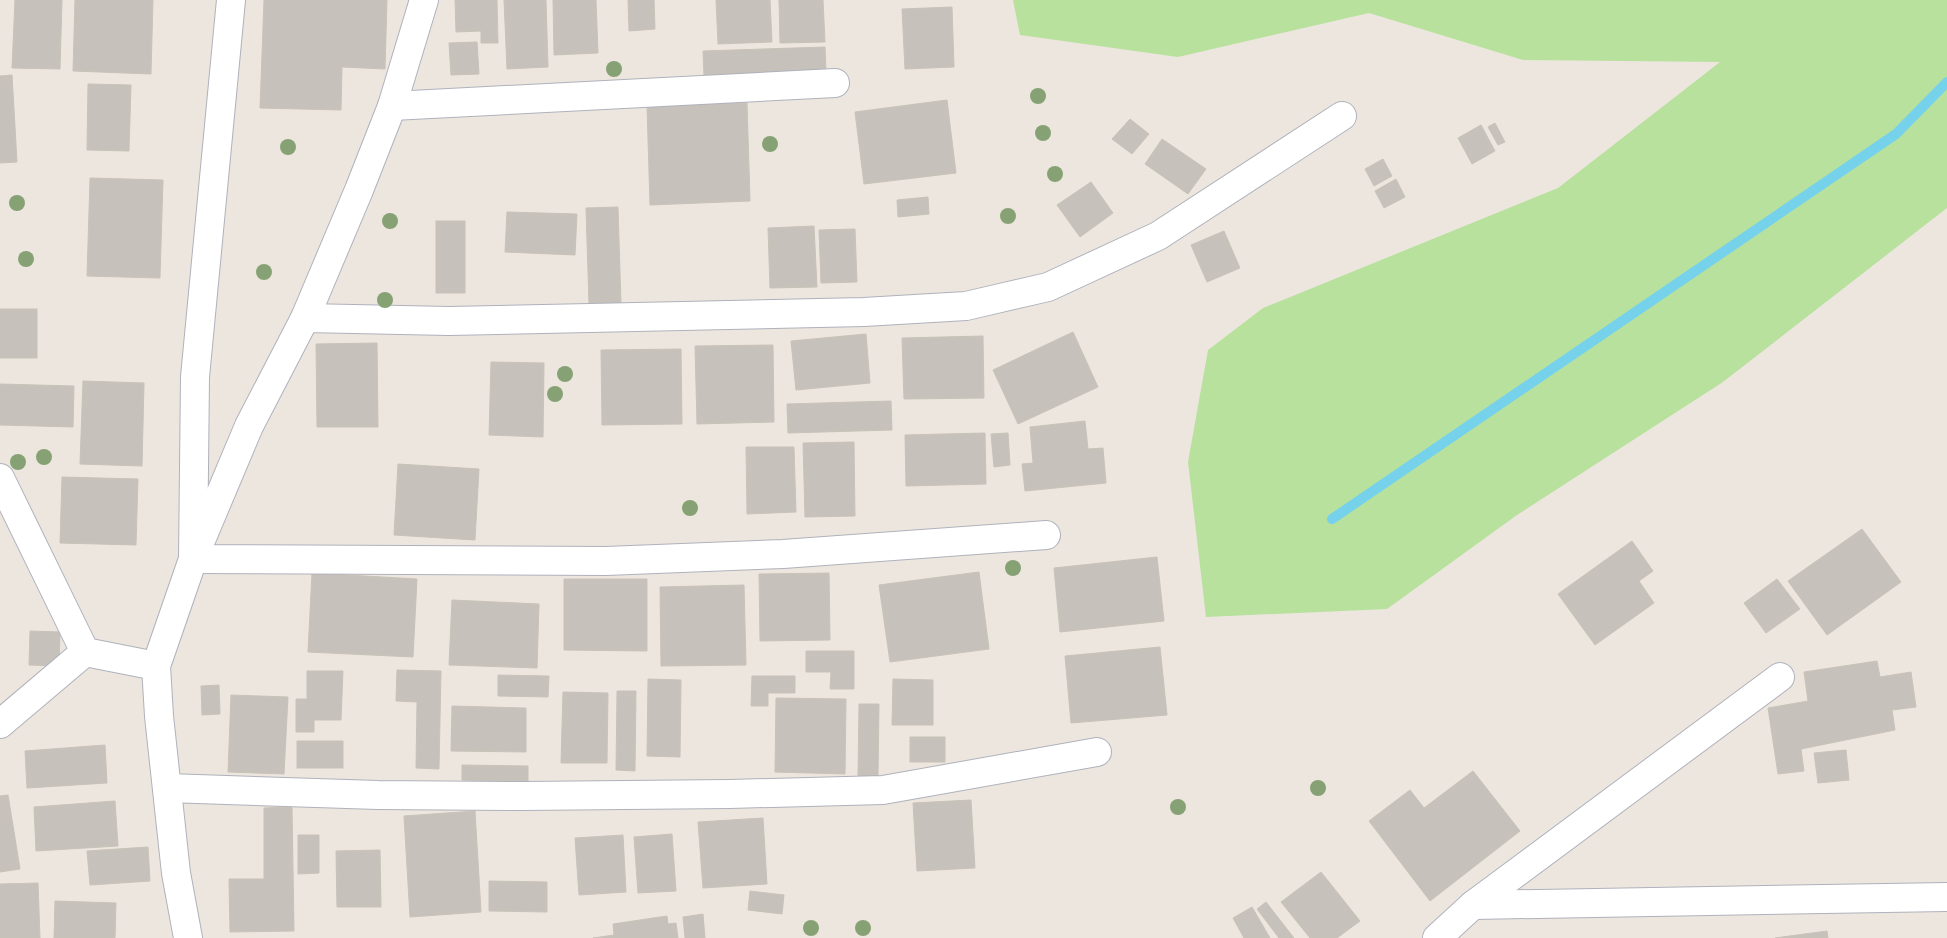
<svg xmlns="http://www.w3.org/2000/svg" width="1947" height="938" font-family="Rubik,sans-serif">
<style>
.green{fill:#b8e19e}
.lines{fill:none;stroke-linecap:round;stroke-linejoin:round}
.stream{stroke:#76d2eb;stroke-width:10}
.building{fill:#c6c1ba;stroke:#c9c2b8}
.street-casing{stroke:#afb2bc;stroke-width:30}
.secondary-casing{stroke:#afb2bc;stroke-width:30}
.street{stroke:#fff;stroke-width:28}
.secondary{stroke:#fff;stroke-width:28}
.tree{fill:#86a174}
</style>
<rect width="100%" height="100%" fill="#ede6df"/>
<polygon class="green" points="1013,0 1947,0 1947,208 1723,382 1517,515 1387,609 1206,617 1188,462 1208,350 1263,308 1558,188 1720,62 1523,60 1369,13 1178,57 1020,35"/>
<g class="lines">
<polyline class="stream" points="1332,519 1896,134 1947,82"/>
</g>
<g class="building">
<polygon points="15,0 62,0 60,69 12,68"/>
<polygon points="75,0 153,0 151,74 73,71"/>
<polygon points="264,0 387,0 385,69 342,67 341,110 260,108"/>
<polygon points="455,0 497,0 498,43 481,43 481,31 456,32"/>
<polygon points="504,0 546,0 548,67 507,69"/>
<polygon points="553,0 596,0 598,53 554,55"/>
<polygon points="628,0 654,0 655,29 629,31"/>
<polygon points="716,0 770,0 772,42 718,44"/>
<polygon points="779,0 823,0 825,42 780,43"/>
<polygon points="952,7 954,67 905,69 902,9"/>
<polygon points="477,42 479,74 451,75 449,43"/>
<polygon points="825,47 826,72 704,76 703,51"/>
<polygon points="12,75 17,162 0,163 0,76"/>
<polygon points="88,84 131,85 129,151 87,150"/>
<polygon points="947,100 956,173 864,184 855,112"/>
<polygon points="747,103 750,201 650,205 647,106"/>
<polygon points="1130,119 1149,134 1132,154 1112,139"/>
<polygon points="1495,123 1505,142 1498,145 1488,127"/>
<polygon points="1481,125 1495,151 1472,164 1458,138"/>
<polygon points="1162,139 1206,169 1188,194 1145,164"/>
<polygon points="1383,159 1392,176 1374,186 1365,169"/>
<polygon points="90,178 163,180 160,278 87,276"/>
<polygon points="1396,179 1405,197 1384,208 1375,191"/>
<polygon points="1091,182 1113,213 1080,237 1057,205"/>
<polygon points="928,197 929,214 898,217 897,200"/>
<polygon points="618,207 621,304 589,305 586,208"/>
<polygon points="507,212 577,214 575,255 505,252"/>
<rect x="436" y="221" width="29" height="72"/>
<polygon points="814,226 817,287 770,288 768,228"/>
<polygon points="855,229 857,282 821,283 819,230"/>
<polygon points="1224,231 1240,268 1207,282 1191,245"/>
<rect x="0" y="309" width="37" height="49"/>
<polygon points="1073,332 1098,387 1018,424 993,370"/>
<polygon points="866,334 870,383 796,390 791,341"/>
<polygon points="983,336 984,398 904,399 902,338"/>
<polygon points="377,343 378,427 317,427 316,344"/>
<polygon points="773,345 774,422 697,424 695,346"/>
<polygon points="681,349 682,424 602,425 601,350"/>
<polygon points="491,362 544,363 543,437 489,435"/>
<polygon points="83,381 144,383 142,466 80,464"/>
<polygon points="0,384 74,386 73,427 0,425"/>
<polygon points="891,401 892,430 788,433 787,404"/>
<polygon points="1085,421 1088,449 1103,448 1106,483 1025,491 1022,464 1033,463 1030,427"/>
<polygon points="985,433 986,484 906,486 905,435"/>
<polygon points="1008,433 1010,465 994,467 991,434"/>
<polygon points="854,442 855,516 805,517 803,443"/>
<polygon points="746,447 794,447 796,512 747,514"/>
<polygon points="398,464 479,469 475,540 394,535"/>
<polygon points="62,477 138,479 136,545 60,543"/>
<polygon points="1862,529 1901,582 1827,635 1788,581"/>
<polygon points="1632,541 1653,571 1639,581 1654,603 1595,645 1558,594"/>
<polygon points="1157,557 1164,621 1060,632 1054,568"/>
<polygon points="979,572 989,649 890,662 879,585"/>
<polygon points="312,573 417,579 413,657 308,652"/>
<polygon points="829,573 830,640 760,641 759,574"/>
<polygon points="564,579 647,579 647,651 564,650"/>
<polygon points="1777,579 1800,609 1766,633 1744,603"/>
<polygon points="744,585 746,665 661,666 660,587"/>
<polygon points="452,600 539,604 537,668 449,665"/>
<polygon points="30,631 60,632 59,666 29,665"/>
<polygon points="1160,647 1167,715 1071,723 1065,656"/>
<polygon points="806,651 854,651 854,689 830,689 831,672 806,672"/>
<polygon points="1877,661 1880,677 1911,672 1916,707 1892,710 1895,730 1801,749 1804,771 1778,774 1768,708 1808,701 1804,672"/>
<polygon points="397,670 441,671 439,769 416,768 417,702 396,701"/>
<polygon points="307,671 343,671 341,720 314,720 314,732 296,732 296,699 307,699"/>
<polygon points="498,675 549,676 548,697 498,696"/>
<polygon points="752,676 795,676 795,693 768,693 768,706 751,706"/>
<polygon points="648,679 681,680 680,757 647,756"/>
<polygon points="893,679 933,680 933,725 892,725"/>
<polygon points="219,685 220,714 202,715 201,686"/>
<polygon points="617,691 636,691 635,771 616,770"/>
<polygon points="563,692 608,693 607,763 561,763"/>
<polygon points="231,695 288,697 284,774 228,772"/>
<polygon points="776,698 846,699 845,774 775,772"/>
<polygon points="859,704 879,704 878,776 858,776"/>
<polygon points="452,706 526,708 526,752 451,751"/>
<rect x="910" y="737" width="35" height="25"/>
<rect x="297" y="741" width="46" height="27"/>
<polygon points="105,745 107,783 27,788 25,751"/>
<polygon points="1846,750 1849,780 1818,783 1814,753"/>
<polygon points="462,765 528,766 528,781 462,780"/>
<polygon points="1473,771 1520,831 1430,901 1369,821 1410,790 1424,808"/>
<polygon points="8,795 20,869 0,872 0,796"/>
<polygon points="971,800 975,868 917,871 913,803"/>
<polygon points="115,801 118,846 36,851 34,807"/>
<polygon points="292,807 294,931 230,932 229,879 264,879 264,808"/>
<polygon points="475,811 481,912 410,917 404,816"/>
<polygon points="763,818 767,884 703,888 698,822"/>
<polygon points="672,834 676,891 638,893 634,837"/>
<polygon points="298,835 319,835 319,873 298,874"/>
<polygon points="623,835 626,892 579,895 575,838"/>
<polygon points="148,847 150,881 90,885 87,851"/>
<polygon points="380,850 381,907 337,907 336,851"/>
<polygon points="1321,872 1360,921 1337,938 1310,938 1281,902"/>
<polygon points="489,881 547,882 547,912 489,911"/>
<polygon points="38,883 40,938 0,938 0,884"/>
<polygon points="750,891 784,895 782,914 748,910"/>
<polygon points="55,901 116,903 115,938 54,938"/>
<polygon points="1266,902 1294,938 1279,938 1257,909"/>
<polygon points="1252,907 1270,938 1244,938 1233,918"/>
<polygon points="703,914 705,938 685,938 683,917"/>
<polygon points="667,916 668,924 676,923 678,938 593,938 614,935 613,924"/>
<polygon points="1827,931 1828,938 1775,938"/>
</g>
<g class="lines">
<g class="street-casing">
<g id="street">
<polyline points="231,0 195,377 193,559 606,561 783,554 1046,535"/>
<polyline points="392,106 835,83"/>
<polyline points="305,318 449,321 864,312 966,306 1048,287 1158,236 1342,116"/>
<polyline points="0,478 85,652 156,666"/>
<polyline points="0,724 85,652"/>
<polyline points="167,788 378,795 522,796 730,794 883,790 1097,752"/>
<polyline points="1473,905 1947,897"/>
<polyline points="1437,938 1473,905 1780,677"/>
</g>
</g>
<g class="secondary-casing">
<polyline id="secondary" points="188,938 176,873 159,716 156,666 193,559 249,426 305,318 359,190 392,106 424,0"/>
</g>
<use href="#street" class="street"/>
<use href="#secondary" class="secondary"/>
</g>
<g class="tree">
<circle cx="614" cy="69" r="8"/>
<circle cx="1038" cy="96" r="8"/>
<circle cx="1043" cy="133" r="8"/>
<circle cx="770" cy="144" r="8"/>
<circle cx="288" cy="147" r="8"/>
<circle cx="1055" cy="174" r="8"/>
<circle cx="17" cy="203" r="8"/>
<circle cx="1008" cy="216" r="8"/>
<circle cx="390" cy="221" r="8"/>
<circle cx="26" cy="259" r="8"/>
<circle cx="264" cy="272" r="8"/>
<circle cx="385" cy="300" r="8"/>
<circle cx="565" cy="374" r="8"/>
<circle cx="555" cy="394" r="8"/>
<circle cx="44" cy="457" r="8"/>
<circle cx="18" cy="462" r="8"/>
<circle cx="690" cy="508" r="8"/>
<circle cx="1013" cy="568" r="8"/>
<circle cx="1318" cy="788" r="8"/>
<circle cx="1178" cy="807" r="8"/>
<circle cx="811" cy="928" r="8"/>
<circle cx="863" cy="928" r="8"/>
</g>
</svg>
